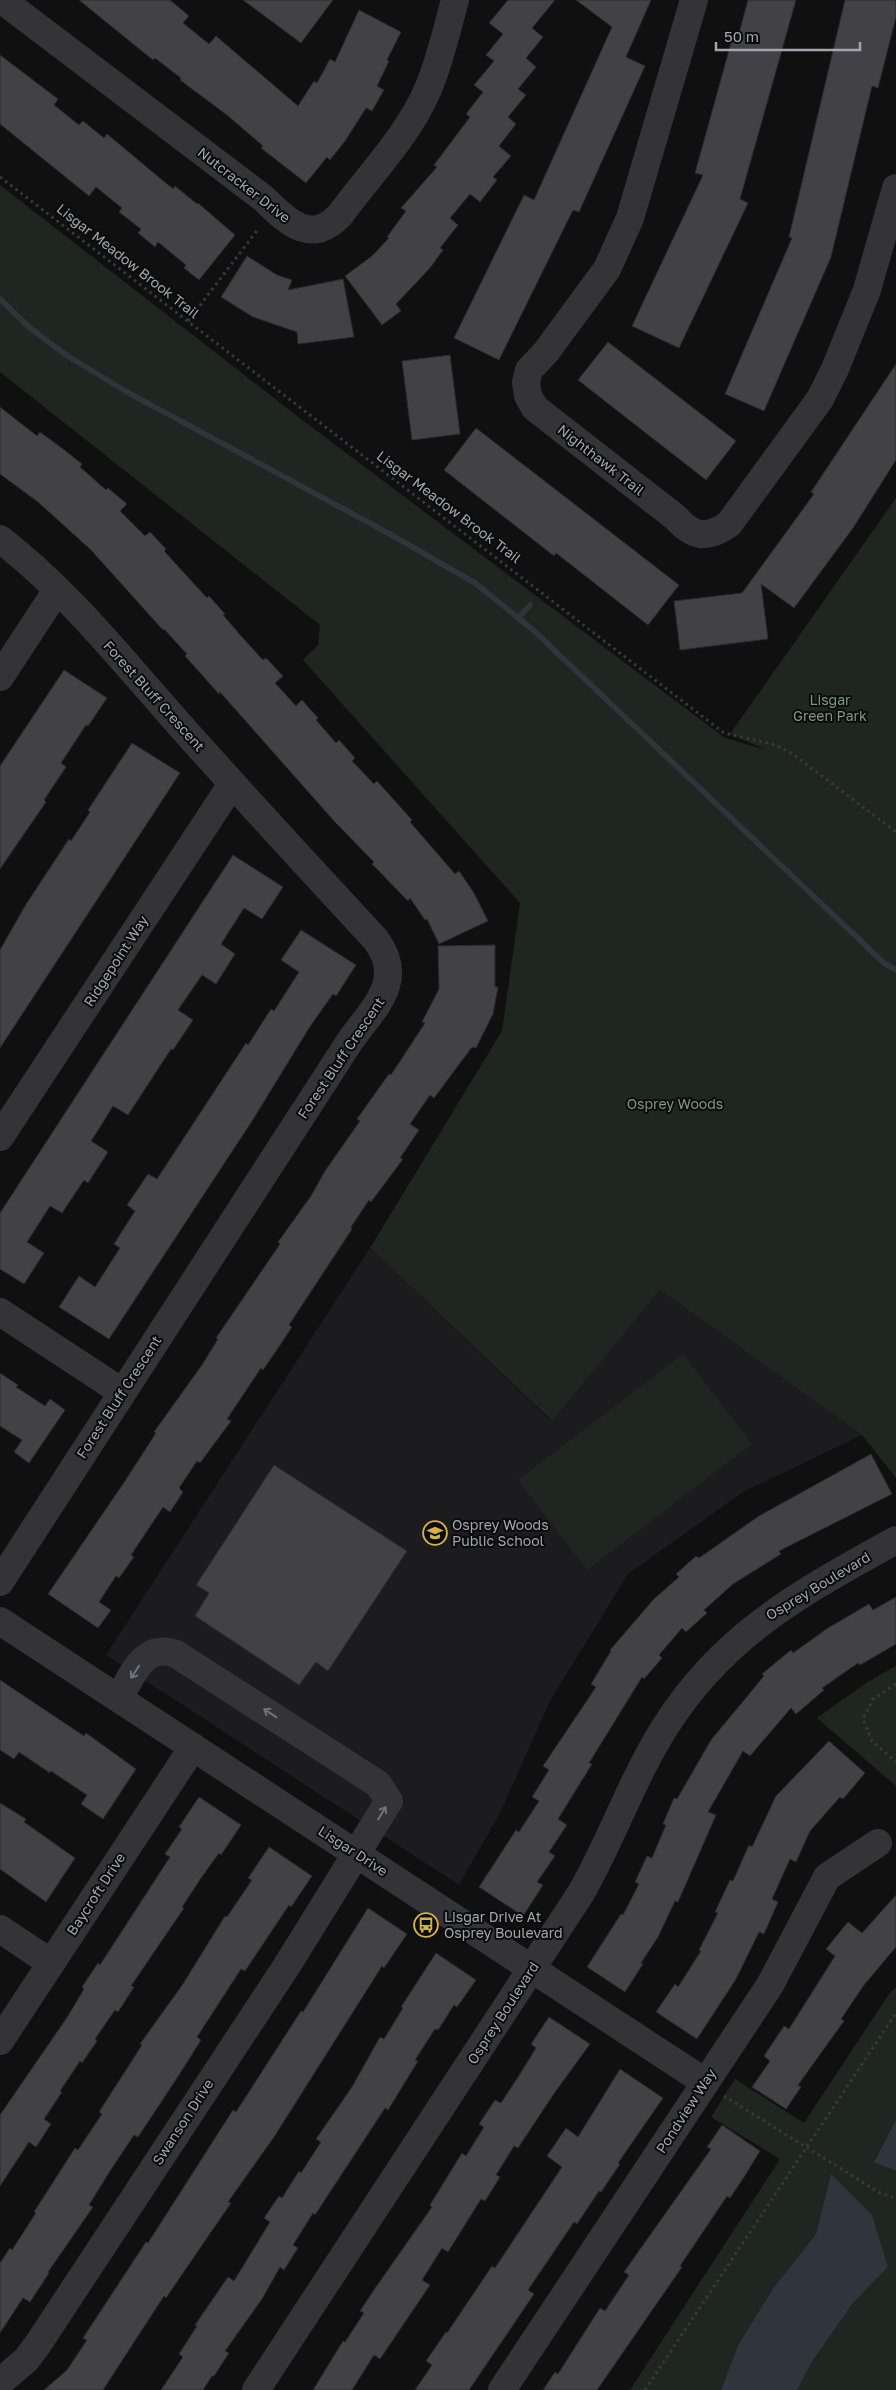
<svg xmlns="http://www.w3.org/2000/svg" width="896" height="2390" font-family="'Golos Text',sans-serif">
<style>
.built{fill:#1c1c1e}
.green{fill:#1f2520}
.water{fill:#2f353c}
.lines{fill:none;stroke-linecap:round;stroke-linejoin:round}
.stream{stroke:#2f353c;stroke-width:5.5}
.building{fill:#424246;stroke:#2b2a2d}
.path{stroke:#38393d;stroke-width:3;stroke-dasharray:2.5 4;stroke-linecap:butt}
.minor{stroke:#343438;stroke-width:28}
.oneway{stroke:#71737a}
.labels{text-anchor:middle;stroke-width:4;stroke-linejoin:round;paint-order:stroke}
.street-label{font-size:14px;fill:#a3a6b0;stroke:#0b0b0c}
.park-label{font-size:14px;fill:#7c9980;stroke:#0b0b0c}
.poi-label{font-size:14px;fill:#a3a6b0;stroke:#0b0b0c;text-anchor:start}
</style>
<rect width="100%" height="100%" fill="#101011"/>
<polygon class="built" points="370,1248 551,1421 660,1290 862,1435 743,1492 628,1574 550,1701 499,1815 459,1885 106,1655"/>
<g class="green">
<polygon points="0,185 301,419 725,738 766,750 730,734 896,498 896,1478 862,1435 660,1290 552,1421 370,1248 502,1031 520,903 303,660 318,645 320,625 0,372"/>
<polygon points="683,1354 752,1444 587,1570 518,1480"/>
<polygon points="896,1666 896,1786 817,1718 866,1683"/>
<polygon points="896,1988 896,2119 874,2161 896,2171 896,2390 797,2390 812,2362 853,2303 888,2267 831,2175 816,2234 774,2287 738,2345 721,2390 630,2390 780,2159 711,2117 735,2079 804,2123 891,1991"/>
</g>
<g class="water">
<polygon points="896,2119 896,2171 874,2162"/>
<polygon points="831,2174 872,2215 888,2267 853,2303 812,2362 797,2390 721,2390 738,2345 774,2287 816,2234"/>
</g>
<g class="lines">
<g class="stream">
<polyline points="0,299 30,328 69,357 127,392 388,533 475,583 532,629 884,963 896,970"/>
<polyline points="518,618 530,605"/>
</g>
</g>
<g class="building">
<polygon points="79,0 170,0 189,16 183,23 209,44 216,36 298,106 314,81 317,83 330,59 335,62 359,10 401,32 387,60 389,61 377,86 384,90 372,111 366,108 345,141 330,160 327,157 306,183 261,148 263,146 227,115 180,80 181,78 155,58 153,60"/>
<polygon points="243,0 333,0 301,43"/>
<polygon points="508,0 555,0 532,28 543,37 526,58 536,67 518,89 526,95 508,117 516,124 499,146 511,156 493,177 497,180 480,202 470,194 450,218 458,225 440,248 443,250 430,268 396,304 401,311 382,325 345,276 372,256 389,238 387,237 406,211 401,208 437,167 434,165 470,117 466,114 483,92 474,85 494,61 486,55 503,34 489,23"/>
<polygon points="576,0 651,0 626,57 645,66 579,212 573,210 499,360 454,338 524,195 534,200 612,27"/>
<polygon points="748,0 796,0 740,199 748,203 679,348 632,326 703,175 695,173 733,36 738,37"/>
<polygon points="845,0 896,0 896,17 878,88 872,86 831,257 764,411 725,394 792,238 789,237"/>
<polygon points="0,55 58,99 54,105 79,125 83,121 104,138 107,134 173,189 175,186 197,204 198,203 235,235 199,280 184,268 186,265 158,242 155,247 138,233 141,229 119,212 122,208 96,187 89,196 0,124"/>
<polygon points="247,256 277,275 292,280 288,290 343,279 354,337 298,344 297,332 253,317 221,297"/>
<polygon points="608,342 736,441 706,480 578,380"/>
<polygon points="450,355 460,434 412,440 402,361"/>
<polygon points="896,364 896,460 853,528 794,608 761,584 768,639 680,650 674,601 742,593 814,494 811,492"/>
<polygon points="0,407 37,436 40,432 63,449 82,464 80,467 106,490 108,488 127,504 120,511 145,536 150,532 166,549 164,551 207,598 209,596 225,614 223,615 241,636 263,660 266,658 283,676 275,683 296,706 302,700 318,718 316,720 336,743 339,740 355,758 352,761 374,784 377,781 412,820 410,822 455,874 459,871 474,893 488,921 439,944 427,919 425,920 410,898 408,901 372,864 374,862 334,821 220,692 219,694 185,656 187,654 164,629 163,630 91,550 38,502 0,474"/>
<polygon points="476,428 679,585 648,625 556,553 554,556 444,470"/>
<polygon points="64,670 107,698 88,726 86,725 61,763 66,767 44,800 46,802 0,869 0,766"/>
<polygon points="132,743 180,773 0,1048 0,950 25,906 69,839 71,841 90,812 88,810"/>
<polygon points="233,855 283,887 262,919 244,908 221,944 235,954 216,984 202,975 178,1010 193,1020 173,1050 171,1049 128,1115 113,1106 102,1124 91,1141 108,1152 88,1183 84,1180 62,1213 50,1206 27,1242 44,1253 24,1284 0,1269 0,1213"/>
<polygon points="301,930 356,965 336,996 333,994 309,1028 254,1118 109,1339 59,1307 79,1276 95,1287 120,1248 114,1244 135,1211 127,1205 148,1174 157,1179 246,1043 248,1045 271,1009 274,1011 299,972 281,960"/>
<polygon points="495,945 495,987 498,987 493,1014 476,1048 472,1047 434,1098 430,1095 410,1124 419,1130 400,1158 403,1159 371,1202 369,1200 351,1227 352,1229 289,1325 292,1327 276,1351 263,1370 261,1368 227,1419 231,1421 200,1463 197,1461 179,1488 183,1492 170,1512 163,1507 131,1555 134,1557 119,1578 116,1576 99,1602 111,1610 98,1628 48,1594 125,1481 156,1433 154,1432 202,1365 218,1339 216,1338 280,1244 278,1242 311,1196 325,1171 360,1121 357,1119 389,1074 391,1075 425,1023 422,1022 439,989 438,946"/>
<polygon points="0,1373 18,1385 16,1387 45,1406 50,1399 65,1410 29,1463 14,1452 22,1440 0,1426"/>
<polygon points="871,1454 892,1494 779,1551 781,1554 733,1584 704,1610 707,1613 686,1632 682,1628 659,1655 662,1658 644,1679 642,1677 589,1763 592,1764 558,1819 567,1825 549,1852 555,1856 537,1882 543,1885 523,1916 479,1887 516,1830 519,1832 539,1801 532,1797 549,1770 543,1766 596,1687 591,1684 611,1651 610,1650 654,1599 679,1577 676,1574 696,1556 699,1558 759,1516"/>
<polygon points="274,1465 407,1551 328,1671 316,1662 299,1685 195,1616 209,1593 196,1585"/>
<polygon points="896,1597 896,1644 860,1665 858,1663 822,1688 824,1690 796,1714 791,1708 750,1756 743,1751 708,1812 716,1815 678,1902 675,1901 658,1937 641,1963 643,1964 625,1992 587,1967 621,1914 623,1915 639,1884 635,1882 647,1856 652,1858 666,1825 663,1824 674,1798 677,1799 711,1740 764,1676 762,1674 791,1650 793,1653 828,1628 869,1604 873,1610"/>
<polygon points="0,1680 84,1736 86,1733 136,1769 103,1819 81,1804 87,1795 51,1771 50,1773 19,1752 14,1759 0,1750"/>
<polygon points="829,1741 865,1773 843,1799 840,1797 810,1831 796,1862 790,1859 772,1899 778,1902 764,1934 759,1932 736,1979 697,2039 656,2012 675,1984 678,1987 701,1951 699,1950 718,1913 715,1912 730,1880 733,1881 749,1845 752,1847 776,1796"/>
<polygon points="199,1797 241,1825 221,1855 219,1853 201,1878 182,1907 184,1908 131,1986 134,1987 118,2012 115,2010 95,2039 97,2041 82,2063 80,2061 60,2091 62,2092 44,2119 51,2124 36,2147 29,2142 0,2186 0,2115 68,2016 84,1989 82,1987 98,1963 100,1965 170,1857 165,1854 182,1829 179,1827"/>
<polygon points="0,1803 26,1819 24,1822 75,1858 46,1902 0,1869"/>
<polygon points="269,1847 312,1876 291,1907 289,1905 245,1971 241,1969 197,2037 201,2040 179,2075 138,2137 134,2135 110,2171 89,2205 93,2207 48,2272 49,2273 30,2302 23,2298 0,2333 0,2263 10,2248 12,2250 36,2213 34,2212 75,2148 78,2150 102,2114 99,2112 142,2045 140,2044 183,1984 225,1916 227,1917 252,1880 248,1878"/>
<polygon points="896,1895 896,1947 864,1985 841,2019 844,2021 798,2085 801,2087 786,2109 752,2087 770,2061 764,2056 784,2026 789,2029 835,1956 826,1949 848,1922 862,1933"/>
<polygon points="368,1908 407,1934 384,1968 382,1966 274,2137 228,2202 231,2203 211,2232 166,2298 164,2296 103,2390 44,2390 67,2370 87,2340 83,2338 146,2242 148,2243 233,2110 236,2112 301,2011 303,2012"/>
<polygon points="436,1953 476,1980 457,2007 454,2005 438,2030 435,2029 415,2060 418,2061 388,2110 385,2108 315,2215 313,2213 293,2245 298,2248 284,2270 280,2267 262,2299 225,2351 229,2353 214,2376 212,2376 203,2390 161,2390 183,2357 179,2354 197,2326 195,2325 228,2277 234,2281 270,2222 264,2218 279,2196 282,2198 299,2171 301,2173 321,2142 316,2139 352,2087 380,2037 384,2039 403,2008 401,2007"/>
<polygon points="549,2017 590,2044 553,2095 518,2148 514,2146 496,2175 500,2177 485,2201 481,2199 448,2252 442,2248 422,2280 430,2285 380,2359 374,2355 352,2390 313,2390 343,2341 345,2342 364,2313 360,2311 376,2287 432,2207 430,2205 462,2153 466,2156 484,2127 479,2124 495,2100 501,2103 520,2074 536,2048 531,2044"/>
<polygon points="620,2069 663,2098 618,2163 620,2164 601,2192 599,2191 577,2224 574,2222 528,2290 534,2294 469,2390 415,2390 432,2365 426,2361 446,2332 447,2333 492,2266 495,2268 562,2167 547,2156 566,2128 578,2137"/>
<polygon points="722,2125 760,2151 744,2177 730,2198 727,2196 680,2266 682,2267 597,2390 543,2390 555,2372 558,2374 600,2308 605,2311 629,2275 624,2272 711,2149 707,2147"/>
</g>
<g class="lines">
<g class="path">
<polyline points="0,177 724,733 776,745 794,755 896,832"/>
<polyline points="188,321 259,228"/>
<polyline points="896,1684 873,1699 863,1719 872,1741 896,1762"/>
<polyline points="724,2096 880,2193 896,2198"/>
<polyline points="645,2390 896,2013"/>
</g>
<g class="minor">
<path d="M2,0l261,198c24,23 47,48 77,17 30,-41 68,-79 88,-126 12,-28 19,-60 27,-89"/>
<path d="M694,0l-64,218 -23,51 -61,83 -17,18 -3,12 2,14 7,12 140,109c18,20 31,23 54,7l91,-125 15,-30 32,-79 29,-102"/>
<path d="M0,539c65,50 117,115 171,176 67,76 136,150 205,225 30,41 -2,67 -26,101l-350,541"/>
<polyline points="0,677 57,590"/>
<polyline points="0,1137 232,784"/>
<polyline points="0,1312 122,1392"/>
<polyline points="0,1621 705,2082"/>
<polyline points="0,1929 51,1963"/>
<polyline points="0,2041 193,1747"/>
<path d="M0,2382l26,-22 12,-16 248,-377 103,-166 -11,-17 -202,-130c-33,-12 -43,21 -57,44"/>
<path d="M256,2390l325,-497c31,-54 51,-114 84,-166 59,-94 138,-135 231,-187"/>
<polyline points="502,2390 770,1985 827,1877 878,1843"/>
</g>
</g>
<defs><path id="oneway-shaft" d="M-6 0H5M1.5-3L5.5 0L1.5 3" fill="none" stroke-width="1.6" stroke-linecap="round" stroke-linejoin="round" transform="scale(1.25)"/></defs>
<g class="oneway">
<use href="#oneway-shaft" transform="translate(135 1672) rotate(123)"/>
<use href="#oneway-shaft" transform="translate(270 1713) rotate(-147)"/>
<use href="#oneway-shaft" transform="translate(382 1813) rotate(-59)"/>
</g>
<defs>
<g id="school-ring" transform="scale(1.25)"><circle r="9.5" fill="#0b0b0c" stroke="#d8b241" stroke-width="1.5"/><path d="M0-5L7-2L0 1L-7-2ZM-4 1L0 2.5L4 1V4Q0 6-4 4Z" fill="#d8b241"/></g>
<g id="bus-ring" transform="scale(1.25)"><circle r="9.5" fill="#0b0b0c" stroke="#d8b241" stroke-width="1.5"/><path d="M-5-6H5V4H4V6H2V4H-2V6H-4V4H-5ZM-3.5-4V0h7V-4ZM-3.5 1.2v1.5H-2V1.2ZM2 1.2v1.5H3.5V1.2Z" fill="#d8b241"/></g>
</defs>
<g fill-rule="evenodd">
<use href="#school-ring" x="435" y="1533"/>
<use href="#bus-ring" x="426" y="1925"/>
</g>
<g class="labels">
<g class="street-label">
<text transform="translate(244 185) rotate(38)" y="5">Nutcracker Drive</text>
<text transform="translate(128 261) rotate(38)" y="5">Lisgar Meadow Brook Trail</text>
<text transform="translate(601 460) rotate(38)" y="5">Nighthawk Trail</text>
<text transform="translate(449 507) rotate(37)" y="5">Lisgar Meadow Brook Trail</text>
<text transform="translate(154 696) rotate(48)" y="5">Forest Bluff Crescent</text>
<text transform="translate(116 961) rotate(-57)" y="5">Ridgepoint Way</text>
<text transform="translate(341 1058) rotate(-56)" y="5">Forest Bluff Crescent</text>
<text transform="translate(119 1397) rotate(-57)" y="5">Forest Bluff Crescent</text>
<text transform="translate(818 1586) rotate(-31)" y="5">Osprey Boulevard</text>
<text transform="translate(353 1851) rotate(33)" y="5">Lisgar Drive</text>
<text transform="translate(96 1894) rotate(-57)" y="5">Baycroft Drive</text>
<text transform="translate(503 2013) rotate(-57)" y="5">Osprey Boulevard</text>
<text transform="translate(686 2111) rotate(-57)" y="5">Pondview Way</text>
<text transform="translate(183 2122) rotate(-57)" y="5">Swanson Drive</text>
</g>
<g class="park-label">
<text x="830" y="705">Lisgar<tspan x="830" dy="16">Green Park</tspan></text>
<text x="675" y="1109">Osprey Woods</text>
</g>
<g class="poi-label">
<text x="452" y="1530">Osprey Woods<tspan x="452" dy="16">Public School</tspan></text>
<text x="444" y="1922">Lisgar Drive At<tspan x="444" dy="16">Osprey Boulevard</tspan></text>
</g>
</g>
<path d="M716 42v8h144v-8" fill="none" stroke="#a3a6b0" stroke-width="2.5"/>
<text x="724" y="42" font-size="15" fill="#a3a6b0" stroke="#0b0b0c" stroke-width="4" paint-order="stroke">50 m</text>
</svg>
